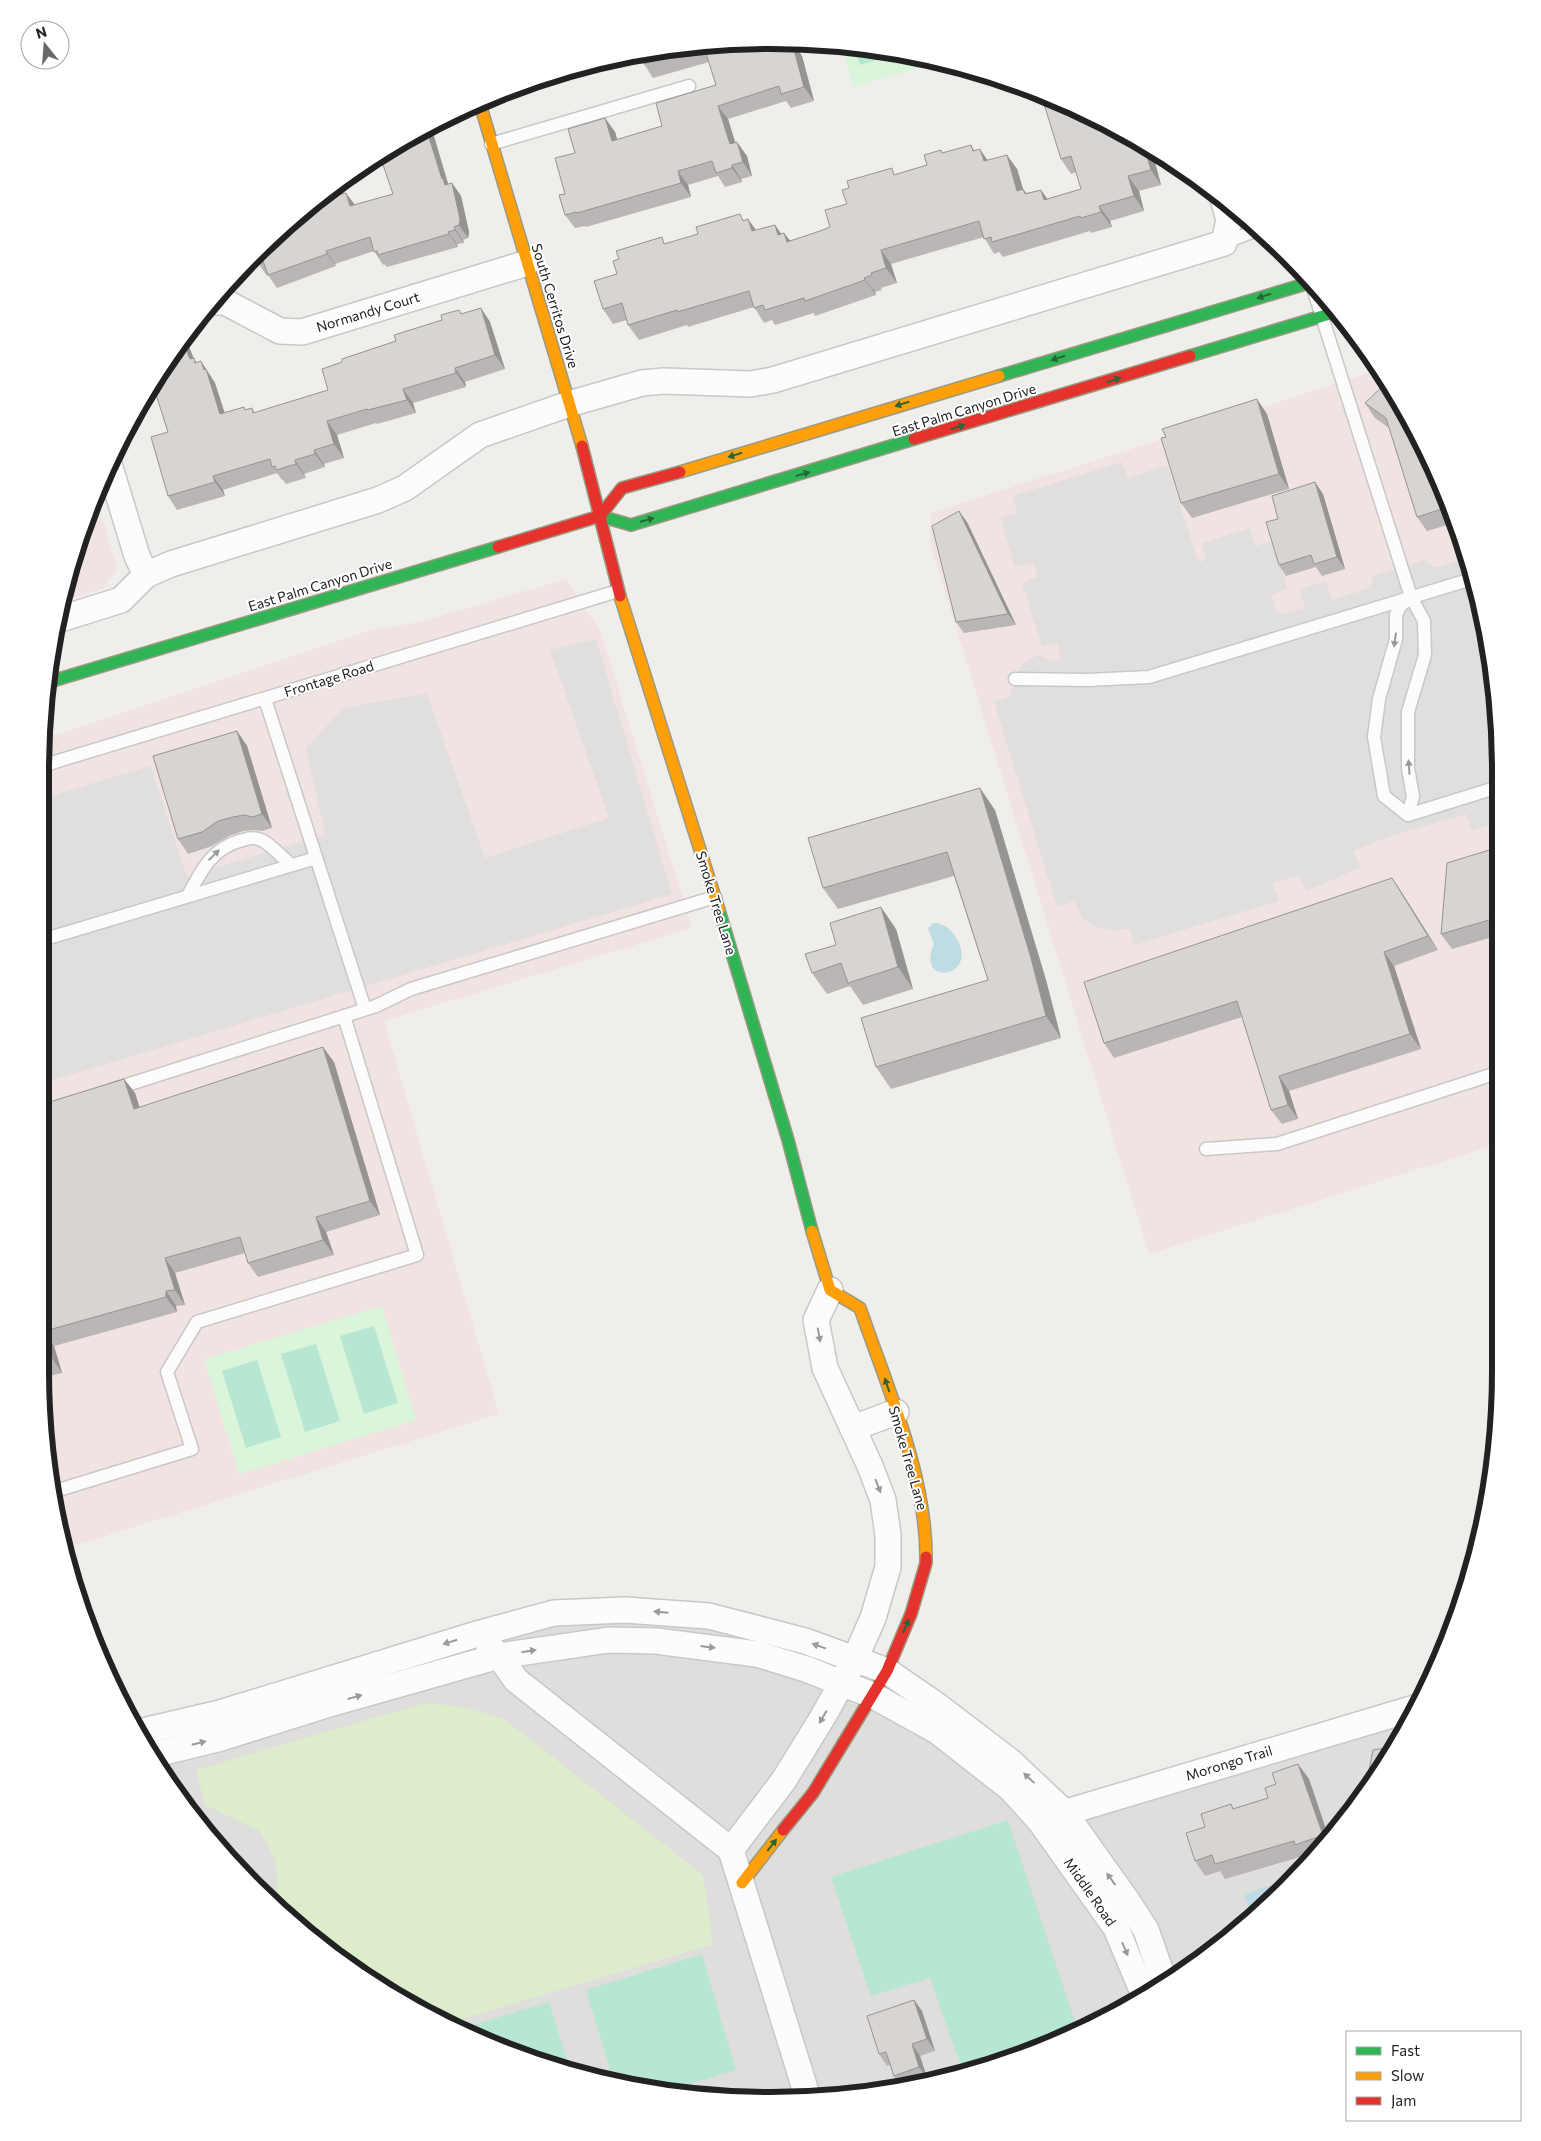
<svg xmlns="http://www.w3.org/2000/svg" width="1541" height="2141" font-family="Commissioner,sans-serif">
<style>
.residential{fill:#dfdedc}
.commercial{fill:#f1e3e1}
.grass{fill:#ddeccb}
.park{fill:#daf5da}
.pitch{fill:#b7e6d2}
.parking{fill:#e0dfde}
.water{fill:#bfdbe3}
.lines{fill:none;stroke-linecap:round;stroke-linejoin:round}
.lane-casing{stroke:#c9c8c7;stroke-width:15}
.street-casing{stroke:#c9c8c7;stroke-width:28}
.fast-casing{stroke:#999a82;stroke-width:14}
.slow-casing{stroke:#999a82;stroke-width:14}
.jam-casing{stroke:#999a82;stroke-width:14}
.lane{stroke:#fdfcfc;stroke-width:12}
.street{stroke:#fdfcfc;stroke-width:25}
.fast{stroke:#30b455;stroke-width:11}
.slow{stroke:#ff9f0a;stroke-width:11}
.jam{stroke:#e5322d;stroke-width:11}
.wall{fill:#b9b6b5}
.shaded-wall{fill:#969493}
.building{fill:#d7d4d2;stroke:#969493}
.oneway{fill:#286439}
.oneway2{fill:#9a9a9a}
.labels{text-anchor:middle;stroke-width:4;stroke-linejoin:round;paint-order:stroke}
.street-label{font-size:14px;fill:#222;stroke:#fff}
.rim{fill:none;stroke:#222;stroke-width:6}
</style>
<rect width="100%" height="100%" fill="#f0eeeb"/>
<polygon class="residential" points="539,1619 685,1620 854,1664 933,1712 1047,1809 1179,1775 1426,1692 1350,1815 1252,1920 1176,1978 1050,2045 960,2076 866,2095 675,2095 536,2062 448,2026 365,1978 289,1920 163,1776 143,1738"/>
<g class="commercial">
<polygon points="1375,371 1426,448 1476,581 1495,675 1498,1144 1149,1254 930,543 931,513"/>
<polygon points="95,494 117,569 104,588 62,601"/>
<polygon points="566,579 600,630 692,928 384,1021 499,1414 63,1549 46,1466 40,770 43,739 367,631 420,622"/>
</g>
<path class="grass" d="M426,1703c28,2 53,7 79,17l198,155 10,69 -268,80 -80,-46 -76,-58 -11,-12 -2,-47 -16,-30 -55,-26 -9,-35z"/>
<g class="park">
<polygon points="841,45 941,62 853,87"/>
<polygon points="382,1306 416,1420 239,1474 204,1359"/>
</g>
<g class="pitch">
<polygon points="855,48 894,54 894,55 860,65"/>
<polygon points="374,1326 398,1403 364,1414 340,1336"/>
<polygon points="316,1344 340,1421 305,1432 281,1354"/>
<polygon points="257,1360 281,1437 246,1448 222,1371"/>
<polygon points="1008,1820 1078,2031 1050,2045 964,2075 930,1978 871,1996 831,1877"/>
<polygon points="702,1954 736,2070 663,2092 613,2080 586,1990"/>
<polygon points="549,2002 570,2070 536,2062 457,2030"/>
</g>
<g class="parking">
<polygon points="1122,462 1128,478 1167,465 1198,561 1200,562 1206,559 1201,544 1250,528 1256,546 1273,541 1287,588 1271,595 1276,611 1283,614 1305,608 1300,589 1326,581 1332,600 1367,589 1373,581 1372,576 1425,560 1433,567 1439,567 1467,558 1476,581 1495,675 1496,823 1472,831 1466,814 1385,838 1353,851 1361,867 1307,891 1299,876 1273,883 1279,901 1134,945 1129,929 1114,931 1096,927 1082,918 1075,901 1057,907 994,702 1010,696 1019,667 1037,655 1055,661 1061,658 1057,643 1042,647 1022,583 1037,577 1034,563 1015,567 1000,518 1017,513 1013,496"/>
<polygon points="596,639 672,894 43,1083 40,799 151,766 187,877 325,834 306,748 344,708 427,693 485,858 609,818 550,650"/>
</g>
<g class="water">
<path d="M933,923c9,0 17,5 22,13 28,41 -41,53 -21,8l-6,-16z"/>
<polygon points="1285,1881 1286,1884 1262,1909 1250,1912 1244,1894"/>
</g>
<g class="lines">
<g class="lane-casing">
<g id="lane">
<polyline points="491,144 689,86"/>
<polyline points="1224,243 1257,230"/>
<polyline points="1311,282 1411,597 1424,621 1425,655 1408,712 1408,768 1413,797 1408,815"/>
<polyline points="1015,679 1087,680 1149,677 1475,578"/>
<polyline points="265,699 365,1009"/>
<polyline points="40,767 58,761 618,591"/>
<polyline points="1408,815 1384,796 1374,737 1379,699 1396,639 1396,615 1400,606 1410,598"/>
<polyline points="1408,815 1495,788"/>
<path d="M188,896c13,-26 25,-49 55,-56 8,-3 14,-3 22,2 9,6 18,16 26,23"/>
<polyline points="42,940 316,858"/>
<polyline points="114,1089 376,1006 411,989 715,897"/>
<polyline points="1206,1149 1277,1144 1497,1073"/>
<polyline points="52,1492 192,1449 167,1372 197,1322 417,1255 344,1016"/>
</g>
</g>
<g class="street-casing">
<g id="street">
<polyline points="212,302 225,302 280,331 302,332 527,263"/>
<polyline points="109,464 137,556 146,575"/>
<polyline points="57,620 121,600 146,575 171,564 378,500 405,488 480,435 569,404 642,383 664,381 751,384 773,380 1224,243 1229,220 1223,198"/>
<polyline points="853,1428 896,1412"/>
<polyline points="489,1646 499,1656 516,1680 731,1850 807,2095"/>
<polyline points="139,1732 220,1713 477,1634 554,1613 625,1610 709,1616 805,1641 887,1671 935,1704 1011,1762 1064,1812 1128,1902 1146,1930 1165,1984"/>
<polyline points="152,1755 221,1738 326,1705 499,1656 609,1640 656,1641 757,1654 806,1669 872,1695 937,1731 1011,1789 1040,1821 1116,1928 1144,1995"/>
<polyline points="1050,1817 1418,1707"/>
<polyline points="731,1850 784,1780 824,1715 855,1659 873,1618 888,1567 888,1535 883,1500 870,1466 825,1368 816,1320 830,1290"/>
</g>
</g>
<g class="fast-casing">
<g id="fast">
<polyline points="1190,356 1336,312"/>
<polyline points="999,376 1312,282"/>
<polyline points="600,516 631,525 914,439"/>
<polyline points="49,682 498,547"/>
<polyline points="719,910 788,1140 812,1231"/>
</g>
</g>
<g class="slow-casing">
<g id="slow">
<polyline points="480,104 582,446"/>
<polyline points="680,472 999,376"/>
<polyline points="620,596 719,910"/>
<path d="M812,1231l18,59 30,18c27,79 66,165 66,249"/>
<polyline points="742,1883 783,1830"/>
</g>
</g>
<g class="jam-casing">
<g id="jam">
<polyline points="914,439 1190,356"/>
<polyline points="582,446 620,596"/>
<polyline points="498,547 600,516 622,488 680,472"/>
<polyline points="783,1830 813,1793 887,1671 911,1614 926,1563 926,1557"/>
</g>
</g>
<use href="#lane" class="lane"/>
<use href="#street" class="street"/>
<use href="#fast" class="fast"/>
<use href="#slow" class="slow"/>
<use href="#jam" class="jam"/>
</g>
<g class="wall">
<polygon points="795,42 797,49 802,56 814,101 791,108 786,101 728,119 735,143 747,156 752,176 741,179 742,182 725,187 718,176 688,185 691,197 586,227 585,226 575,228 565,215 565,194 575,153 605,118 615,132 617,140 662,126 716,85 709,62 653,78 644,64 641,58 628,62 627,60 599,68 597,65 675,46"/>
<polygon points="558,74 561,82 541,88 534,79"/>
<polygon points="1094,115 1121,132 1122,137 1126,135 1152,151 1161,185 1139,191 1144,211 1110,221 1112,227 1091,233 1090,231 1003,257 999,252 994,254 984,237 891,264 897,283 881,288 882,290 875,292 876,295 815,316 814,313 775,325 772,320 764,323 754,307 688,327 687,325 639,340 628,325 627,320 613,324 603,309 617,274 666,244 745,220 756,230 775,225 781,234 784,233 790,241 820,231 830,227 847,204 896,174 927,165 941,150 943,153 971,145 975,151 988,160 1017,169 1023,189 1027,193 1041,190 1047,199 1081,189 1076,172 1071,174 1061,159"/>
<polygon points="431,126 448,184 452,183 461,196 469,232 468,238 463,240 464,243 457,244 458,247 387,267 384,264 383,265 374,251 335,264 336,266 277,288 268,275 267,276 258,263 338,189 342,194 355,205 393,194"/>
<polygon points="481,308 490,322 505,369 465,382 466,387 413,403 416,413 377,424 376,423 337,435 344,458 324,464 325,467 304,474 306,478 286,484 283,480 282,480 277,473 223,490 225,496 177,510 168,496 168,432 153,385 185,339 187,342 194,359 196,362 210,375 215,383 225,413 244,407 246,410 252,408 255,413 328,390 342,362 392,343 442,320 459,310 462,314"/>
<polygon points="1365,403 1426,448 1454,523 1427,531 1417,517 1389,428 1375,418"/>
<polygon points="1267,414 1289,489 1192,518 1181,503"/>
<polygon points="1323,494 1345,569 1322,576 1316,567 1286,576 1279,565 1278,519"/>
<polygon points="967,522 1016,625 964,633 956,622"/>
<polygon points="237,731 247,746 272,828 262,831 254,830 243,831 229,836 212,846 188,854 178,839"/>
<polygon points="995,810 1046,980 1061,1038 891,1089 876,1067 988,980 954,876 838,909 823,888"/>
<polygon points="1496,848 1496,936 1452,949 1441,934"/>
<polygon points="1392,878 1402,893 1438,950 1394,966 1421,1049 1289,1091 1298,1119 1282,1124 1271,1110 1242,1017 1114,1058 1104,1043"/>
<polygon points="896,929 913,989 863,1005 850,986 827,994 812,973"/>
<polygon points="334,1062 380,1215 326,1232 334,1255 258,1277 248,1263 245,1253 175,1273 185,1305 176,1306 177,1312 54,1346 62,1373 45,1377 43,1104 124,1079 135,1093 139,1107"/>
<polygon points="1309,1779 1329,1838 1310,1858 1305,1859 1303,1856 1225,1879 1220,1871 1205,1876 1195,1861 1205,1827"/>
<polygon points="914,2000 922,2011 935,2051 920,2056 927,2078 901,2087 894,2076 890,2065 887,2066 879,2054"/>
</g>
<g class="shaded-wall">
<polygon points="795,42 797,49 802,56 814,101 804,87 790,43"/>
<polygon points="555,74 558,74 561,82"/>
<polygon points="718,106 728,119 740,158 730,144"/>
<polygon points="605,118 615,132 622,155 612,141"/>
<polygon points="431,126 449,187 445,185 442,179 426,128"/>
<polygon points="1113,127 1121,132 1127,153 1116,138"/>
<polygon points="737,142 747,156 752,176 743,162"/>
<polygon points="1144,147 1152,151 1161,185 1151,170"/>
<polygon points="980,149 990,164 984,161"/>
<polygon points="1007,155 1017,169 1028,205 1017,191"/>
<polygon points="732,165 741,179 742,182 732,168"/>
<polygon points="678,171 688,185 691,197 681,183"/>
<polygon points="1128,176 1139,191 1144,211 1134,196"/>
<polygon points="452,183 461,196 469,232 468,238 459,225"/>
<polygon points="1041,190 1051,204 1044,200"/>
<polygon points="346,193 355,205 350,206"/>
<polygon points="1099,206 1110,221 1112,227 1101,212"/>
<polygon points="748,219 759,234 752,231"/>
<polygon points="775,225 785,239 778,235"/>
<polygon points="454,227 463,240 464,243 455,230"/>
<polygon points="448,232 457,244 458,247 449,234"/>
<polygon points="784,233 795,247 787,242"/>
<polygon points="881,250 891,264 897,283 886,268"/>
<polygon points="326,251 335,264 336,266 327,254"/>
<polygon points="864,278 875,292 876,295 865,280"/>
<polygon points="481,308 490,322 505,369 495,355"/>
<polygon points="185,339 187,342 194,359 203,372 189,358 183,342"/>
<polygon points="201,361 215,383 229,428 220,414"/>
<polygon points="455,368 465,382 466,387 456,373"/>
<polygon points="403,389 413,403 416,413 407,400"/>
<polygon points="1257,399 1267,414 1289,489 1279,474"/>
<polygon points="327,421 337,435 344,458 334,444"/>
<polygon points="314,450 324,464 325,467 315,454"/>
<polygon points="295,460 304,474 306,478 296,464"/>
<polygon points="213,476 223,490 225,496 215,482"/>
<polygon points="1315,482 1323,494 1345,569 1337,557"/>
<polygon points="959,511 967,522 1016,625 1008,614"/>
<polygon points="237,731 247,746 272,828 262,814"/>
<polygon points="980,788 995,810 1046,980 1061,1038 1046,1016"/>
<polygon points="1392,878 1402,893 1438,950 1428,936"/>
<polygon points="881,907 896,929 913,989 898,967"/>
<polygon points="1384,952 1394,966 1421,1049 1410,1034"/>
<polygon points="323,1047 334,1062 380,1215 370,1201"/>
<polygon points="1279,1076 1289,1091 1298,1119 1288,1105"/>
<polygon points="124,1079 135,1093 145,1124 134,1109"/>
<polygon points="316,1217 326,1232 334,1255 323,1240"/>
<polygon points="165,1258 175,1273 185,1305 175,1290"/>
<polygon points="166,1291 176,1306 177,1312 166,1297"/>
<polygon points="45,1333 54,1346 62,1373 52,1358"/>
<polygon points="1298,1764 1309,1779 1329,1838 1327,1840 1323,1835"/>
<polygon points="914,2000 922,2011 935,2051 927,2039"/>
<polygon points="912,2044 920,2056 927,2078 919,2067"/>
</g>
<g class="building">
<polygon points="792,42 804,87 781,94 779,86 718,106 730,144 737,142 743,162 732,165 732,168 716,173 712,161 678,171 681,183 577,213 576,212 565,215 559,195 565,194 555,158 575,153 568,129 605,118 612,141 662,126 656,103 716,85 704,47 644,64 641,54 675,46"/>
<polygon points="1054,100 1094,115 1113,127 1116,138 1126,135 1144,147 1151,170 1128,176 1134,196 1099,206 1101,212 1081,218 1080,216 992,242 991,237 984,239 979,221 881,250 886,268 871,273 872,275 864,278 865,280 805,301 804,298 765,310 763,305 754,308 749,291 677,312 677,310 628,325 622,303 603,309 594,281 617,274 613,261 619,259 616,251 662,237 664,244 698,234 696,227 740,214 743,221 748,219 752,231 775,225 778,235 784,233 787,242 820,231 830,227 825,210 847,204 842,190 849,188 847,181 892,168 894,175 927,165 924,155 941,150 942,153 971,145 973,151 980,149 984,161 1007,155 1017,191 1023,189 1025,194 1041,190 1044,200 1081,189 1071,156 1061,159 1044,104"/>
<polygon points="426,128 442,179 443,178 445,185 452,183 460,219 459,225 454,227 455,230 448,232 449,234 378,255 377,251 374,252 370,237 326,251 327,254 268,275 263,261 258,263 255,255 289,221 331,191 338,189 340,194 346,193 350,206 393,194 380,156 406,138"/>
<polygon points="481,308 495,355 455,368 456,373 403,389 407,400 368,410 367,409 327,421 334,444 314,450 315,454 295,460 296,464 276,470 275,466 272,467 270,459 213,476 215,482 168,496 151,437 168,432 153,385 183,342 190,359 194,358 195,363 201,361 204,370 206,369 220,414 244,407 245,410 252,408 253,413 328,390 322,369 342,362 342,359 396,341 394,335 442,320 441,315 459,310 461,314"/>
<polygon points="1384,385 1426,448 1448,507 1417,517 1386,418 1365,403"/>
<polygon points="1257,399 1279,474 1181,503 1161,438 1166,437 1162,429"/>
<polygon points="1315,482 1337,557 1314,564 1311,555 1279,565 1266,522 1278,519 1272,496"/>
<polygon points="959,511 1008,614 956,622 932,526"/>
<polygon points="237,731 262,814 252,817 244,815 233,817 218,821 202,832 178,839 153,756"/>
<polygon points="980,788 1031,958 1046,1016 876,1067 861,1018 988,980 947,852 823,888 808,838"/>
<polygon points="1496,848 1496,918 1441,934 1447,863"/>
<polygon points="1392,878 1428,936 1384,952 1410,1034 1279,1076 1288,1105 1271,1110 1237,1001 1104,1043 1084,982"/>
<polygon points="881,907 898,967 848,983 841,963 812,973 805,954 836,945 830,923"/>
<polygon points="323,1047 370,1201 316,1217 323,1240 248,1263 240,1237 165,1258 175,1290 166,1291 166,1297 45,1331 43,1104 124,1079 134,1109"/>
<polygon points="45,1335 52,1358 45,1360"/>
<polygon points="1393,1747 1365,1791 1373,1750"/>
<polygon points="1298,1764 1323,1835 1295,1845 1294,1841 1215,1864 1212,1855 1195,1861 1186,1833 1205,1827 1201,1814 1231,1804 1233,1809 1268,1798 1265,1788 1276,1784 1272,1773"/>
<polygon points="914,2000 927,2039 912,2044 919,2067 894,2076 886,2052 879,2054 867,2016"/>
</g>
<defs><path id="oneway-solid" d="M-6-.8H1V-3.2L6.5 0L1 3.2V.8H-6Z" transform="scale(1.25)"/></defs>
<g class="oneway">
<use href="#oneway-solid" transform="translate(1264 296) rotate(163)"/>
<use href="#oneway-solid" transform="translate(1058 358) rotate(163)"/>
<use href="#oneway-solid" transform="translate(1114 380) rotate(-17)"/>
<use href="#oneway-solid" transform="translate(902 404) rotate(163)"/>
<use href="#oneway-solid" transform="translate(958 427) rotate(-17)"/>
<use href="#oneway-solid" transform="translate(735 455) rotate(163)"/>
<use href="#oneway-solid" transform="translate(803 474) rotate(-16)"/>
<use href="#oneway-solid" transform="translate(647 520) rotate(-16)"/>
<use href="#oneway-solid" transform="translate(887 1385) rotate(-109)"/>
<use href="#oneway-solid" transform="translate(906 1626) rotate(-67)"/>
<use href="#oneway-solid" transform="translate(772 1845) rotate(-52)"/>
</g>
<g class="oneway2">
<use href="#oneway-solid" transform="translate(1395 640) rotate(98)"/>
<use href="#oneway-solid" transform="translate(1409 767) rotate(-94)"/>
<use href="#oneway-solid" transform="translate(214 855) rotate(-44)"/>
<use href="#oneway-solid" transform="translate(819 1335) rotate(80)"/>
<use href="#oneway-solid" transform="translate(878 1486) rotate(69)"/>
<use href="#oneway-solid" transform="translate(661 1612) rotate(-175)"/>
<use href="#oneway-solid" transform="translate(450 1642) rotate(163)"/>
<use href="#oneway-solid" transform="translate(819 1646) rotate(-160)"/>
<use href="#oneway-solid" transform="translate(708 1647) rotate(7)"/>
<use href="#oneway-solid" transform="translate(529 1651) rotate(-9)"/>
<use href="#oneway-solid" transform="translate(355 1697) rotate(-16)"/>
<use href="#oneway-solid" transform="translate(823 1717) rotate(120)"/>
<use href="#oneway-solid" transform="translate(199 1743) rotate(-14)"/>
<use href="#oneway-solid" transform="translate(1029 1778) rotate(-137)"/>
<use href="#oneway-solid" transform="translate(1111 1879) rotate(-126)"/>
<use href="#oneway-solid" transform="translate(1125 1949) rotate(67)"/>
</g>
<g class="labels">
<g class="street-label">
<text transform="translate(555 306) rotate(73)" y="5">South Cerritos Drive</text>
<text transform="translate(368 312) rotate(-17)" y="5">Normandy Court</text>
<text transform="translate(964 410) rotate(-17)" y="5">East Palm Canyon Drive</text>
<text transform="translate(320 585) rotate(-17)" y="5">East Palm Canyon Drive</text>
<text transform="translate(329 679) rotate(-17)" y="5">Frontage Road</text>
<text transform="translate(716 903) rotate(73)" y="5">Smoke Tree Lane</text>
<text transform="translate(908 1458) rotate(74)" y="5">Smoke Tree Lane</text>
<text transform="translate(1229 1763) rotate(-17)" y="5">Morongo Trail</text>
<text transform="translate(1090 1892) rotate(55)" y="5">Middle Road</text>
</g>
</g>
<path d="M0 0H1541V2141H0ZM770 49H771A721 721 0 0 1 1492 770V1371A721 721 0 0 1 771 2092H770A721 721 0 0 1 49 1371V770A721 721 0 0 1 770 49Z" fill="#fff" fill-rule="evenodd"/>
<path class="rim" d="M770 49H771A721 721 0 0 1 1492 770V1371A721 721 0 0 1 771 2092H770A721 721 0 0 1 49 1371V770A721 721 0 0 1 770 49Z"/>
<rect x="1346" y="2031" width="175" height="90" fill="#ffffff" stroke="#a7a7a7"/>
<rect x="1356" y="2047" width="25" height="8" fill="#30b455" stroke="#a7a7a7"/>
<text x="1391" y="2056" font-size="15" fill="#222222">Fast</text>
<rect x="1356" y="2072" width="25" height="8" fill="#ff9f0a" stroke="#a7a7a7"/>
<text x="1391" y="2081" font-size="15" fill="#222222">Slow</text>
<rect x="1356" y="2097" width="25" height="8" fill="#e5322d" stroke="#a7a7a7"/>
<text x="1391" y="2106" font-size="15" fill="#222222">Jam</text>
<g transform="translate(45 45) rotate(343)"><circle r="24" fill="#ffffff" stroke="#a7a7a7"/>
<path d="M0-4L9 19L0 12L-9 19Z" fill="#6a6968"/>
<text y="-8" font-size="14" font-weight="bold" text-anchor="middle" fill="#222222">N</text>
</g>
</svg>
